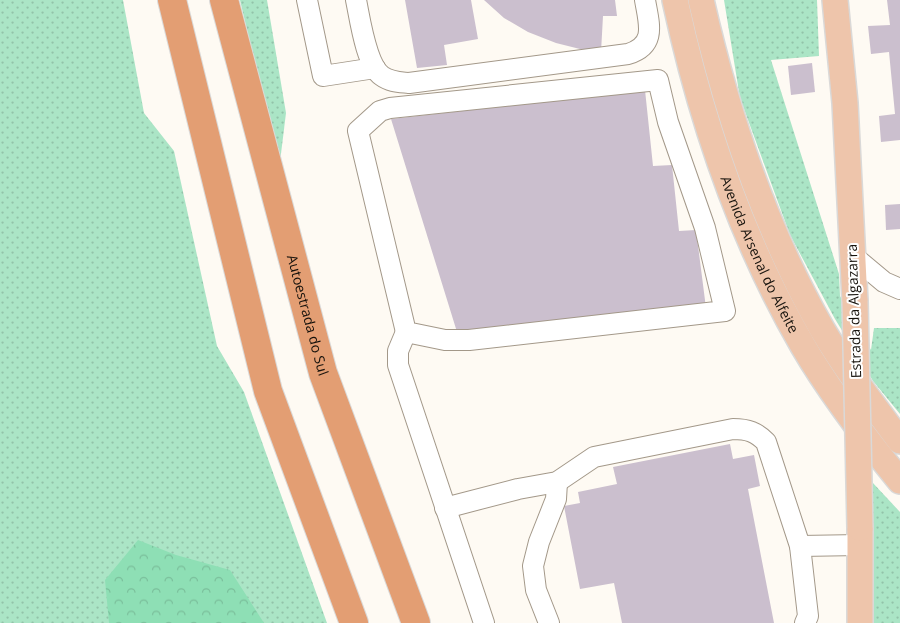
<svg xmlns="http://www.w3.org/2000/svg" width="900" height="623" font-family="'Open Sans',sans-serif">
<style>
.grass{fill:url(#grass-dots)}
.forest{fill:url(#forest-crowns)}
.building{fill:#cbbfce}
.lines{fill:none;stroke-linecap:round;stroke-linejoin:round}
.minor-casing{stroke:#a39889;stroke-width:22}
.major-casing{stroke:#dad9d8;stroke-width:28}
.highway-casing{stroke:#dad9d8;stroke-width:30}
.minor{stroke:#fff;stroke-width:20}
.major{stroke:#eec5ab;stroke-width:25}
.highway{stroke:#e39e73;stroke-width:28}
.major-bridge-casing{stroke:#dad9d8;stroke-width:28;stroke-linecap:butt}
.major-bridge{stroke:#eec5ab;stroke-width:25}
.labels{text-anchor:middle;stroke-width:4;stroke-linejoin:round;paint-order:stroke}
.street-label{font-size:14px;fill:#16120c;stroke:#fff}
</style>
<defs>
<pattern id="grass-dots" width="8" height="8" patternUnits="userSpaceOnUse" patternTransform="scale(1.25)"><rect width="8" height="8" fill="#abe5c6"/><path d="M2 2h.1M6 6h.1" fill="none" stroke="#92c3a9" stroke-width="1.8" stroke-linecap="round"/></pattern>
<pattern id="forest-crowns" width="20" height="18" patternUnits="userSpaceOnUse" patternTransform="scale(1.25)"><rect width="20" height="18" fill="#8edfb5"/><path d="M2 6a3 3 0 1 1 6 0M12 15a3 3 0 1 1 6 0" fill="none" stroke="#7abe9a"/></pattern>
</defs>
<rect width="100%" height="100%" fill="#fefaf3"/>
<g class="grass">
<polygon points="0,0 123,0 144,113 174,151 217,346 244,392 327,623 0,623"/>
<polygon points="240,0 267,0 286,113 279,170"/>
<polygon points="724,0 817,0 819,56 771,60 839,274 840,296 871,350 874,328 900,328 900,414 873,381 835,319 790,235 740,98"/>
<polygon points="872,482 900,512 900,623 874,623"/>
</g>
<polygon class="forest" points="138,540 176,555 230,570 264,623 109,623 105,580"/>
<g class="building">
<polygon points="405,0 471,0 478,39 444,45 447,65 417,68"/>
<polygon points="484,0 615,0 617,16 603,16 601,52 580,49 556,43 528,32 504,18"/>
<polygon points="887,0 900,0 900,140 881,142 879,116 895,114 889,52 871,54 868,26 890,25"/>
<polygon points="812,63 815,92 791,95 788,66"/>
<polygon points="645,90 653,166 672,165 679,231 696,230 706,308 457,332 391,119"/>
<polygon points="900,204 900,229 886,230 885,205"/>
<polygon points="730,444 733,459 754,455 760,486 748,489 774,623 622,623 614,583 580,589 564,506 580,503 578,492 617,484 613,467"/>
</g>
<g class="lines">
<g class="minor-casing">
<g id="minor">
<polyline points="307,0 323,76 375,68"/>
<path d="M356,0c4,19 10,65 26,76 8,6 18,6 27,7l219,-29c29,-9 21,-30 17,-54"/>
<polygon points="658,80 668,122 705,228 725,311 469,340 445,340 406,332 358,131 380,111 390,108"/>
<polyline points="853,256 884,282 900,289"/>
<polyline points="406,332 398,351 398,365 484,623"/>
<path d="M445,508l73,-19 39,-7 37,-25 139,-28c15,0 23,3 33,13l34,104 8,70 -3,7"/>
<polyline points="800,546 860,545"/>
<polyline points="549,623 536,590 533,566 539,542 556,499 557,482"/>
</g>
</g>
<g class="major-casing">
<g id="major">
<path id="s1" d="M675,0c26,121 66,239 128,346 28,48 62,92 97,135"/>
<path d="M701,0c26,115 63,227 121,329 23,39 51,76 78,112"/>
<polyline points="835,0 845,103 855,301"/>
<polyline points="860,528 860,623"/>
</g>
</g>
<g class="highway-casing">
<g id="highway">
<polyline points="172,0 268,391 354,623"/>
<path id="s2" d="M224,0l99,373 93,250"/>
</g>
</g>
<use href="#minor" class="minor"/>
<use href="#major" class="major"/>
<use href="#highway" class="highway"/>
<g class="major-bridge-casing">
<polyline id="major-bridge" points="855,301 860,528"/>
</g>
<use href="#major-bridge" class="major-bridge"/>
</g>
<g class="labels">
<g class="street-label">
<text dy="5" stroke="none"><textPath href="#s1" startOffset="269">Avenida Arsenal do Alfeite</textPath></text>
<text transform="translate(854 311) rotate(-92)" y="5">Estrada da Algazarra</text>
<text dy="5" stroke="none"><textPath href="#s2" startOffset="326">Autoestrada do Sul</textPath></text>
</g>
</g>
</svg>
